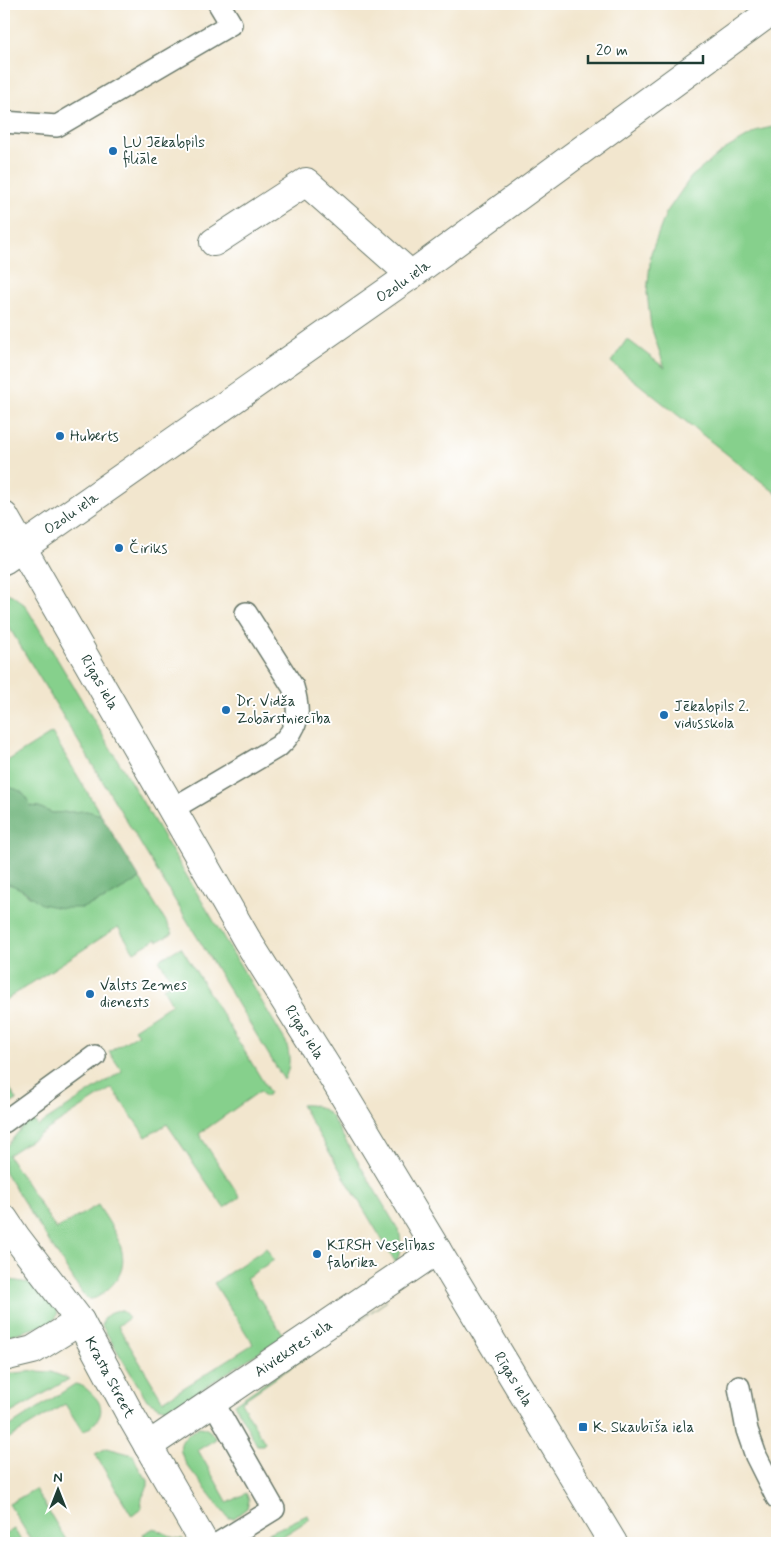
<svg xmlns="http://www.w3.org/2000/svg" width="781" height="1547" font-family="Mynerve,sans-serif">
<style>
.green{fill:#86d08c;stroke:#528660}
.forest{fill:#6cb278;stroke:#467856}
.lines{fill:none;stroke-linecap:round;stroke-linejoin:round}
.service-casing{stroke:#69786a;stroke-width:24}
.minor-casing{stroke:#69786a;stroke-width:30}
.tertiary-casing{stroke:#69786a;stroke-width:30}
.secondary-casing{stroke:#69786a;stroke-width:30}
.service{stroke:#fff;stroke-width:21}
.minor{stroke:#fff;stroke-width:28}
.tertiary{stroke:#fff;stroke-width:28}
.secondary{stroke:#fff;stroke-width:28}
.poi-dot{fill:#1f6fb2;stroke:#fff;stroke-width:2}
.labels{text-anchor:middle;stroke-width:4;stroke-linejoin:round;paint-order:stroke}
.poi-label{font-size:15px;fill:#1f3d34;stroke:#fff;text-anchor:start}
.street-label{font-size:15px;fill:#1f3d34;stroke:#fff}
</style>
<rect width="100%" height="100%" fill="#fff"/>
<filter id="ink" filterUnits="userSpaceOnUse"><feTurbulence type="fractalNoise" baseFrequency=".02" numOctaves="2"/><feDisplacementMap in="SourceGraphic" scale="10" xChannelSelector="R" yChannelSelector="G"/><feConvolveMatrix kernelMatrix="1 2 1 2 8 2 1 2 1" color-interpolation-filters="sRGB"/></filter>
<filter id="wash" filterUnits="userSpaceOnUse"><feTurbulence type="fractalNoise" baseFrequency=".0096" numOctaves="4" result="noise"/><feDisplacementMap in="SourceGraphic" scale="20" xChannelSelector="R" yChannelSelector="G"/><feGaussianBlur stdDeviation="1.12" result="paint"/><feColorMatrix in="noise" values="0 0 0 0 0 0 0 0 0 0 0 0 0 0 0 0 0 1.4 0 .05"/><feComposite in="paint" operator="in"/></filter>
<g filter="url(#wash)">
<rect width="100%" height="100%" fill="#f2e6ce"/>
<g class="green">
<polygon points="777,126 777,494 611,362 627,339 665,368 651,327 647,293 651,253 666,213 691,177 724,150 759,130"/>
<path d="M4,592l8,3 13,10 261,437c4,13 5,25 -2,38l-280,-461z"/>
<polygon points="52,733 101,815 86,811 52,813 39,807 30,806 6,787 4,787 4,763"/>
<path d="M140,879l33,54 -15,8 -2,-2 -22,13 -16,-25 -114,74v-117c10,0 18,5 25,12l52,12 24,-9z"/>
<path d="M181,947l89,146 -5,4 -5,-6 -61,43 41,63 -16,11 -57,-84 -21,13 -34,-49 -104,67 48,74 42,-24c16,26 41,57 10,84 -6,5 -12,11 -20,10l-6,-6 -78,-122v-22l27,-32 7,9 84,-55 -13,-19 29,-18 -4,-5 38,-25 -9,-16 10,-6 -14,-22z"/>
<polygon points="4,1079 17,1100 10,1104 4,1095"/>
<path d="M301,1105c12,-1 22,2 30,11l68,115c3,11 2,21 -3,32z"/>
<path d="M266,1248l8,12 -28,18 38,58 -113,73 -12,-2 -12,-7 -45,-74 2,-8c9,-8 18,-12 25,0l-11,8 45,75 90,-57 -39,-61z"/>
<path d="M4,1279c9,2 19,2 27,5 7,2 11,7 15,12 10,11 19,18 2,28l-44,13z"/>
<polygon points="387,1301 241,1402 265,1443 263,1445 257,1445 234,1404"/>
<polygon points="36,1371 51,1372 69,1379 4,1417 4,1374"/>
<path d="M75,1384c8,1 12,5 17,10 17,15 7,29 -9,38l-18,-28 -59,36 -2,-10z"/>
<path d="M198,1427c9,0 14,5 18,12l-18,11 30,53 18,-10 3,7 -2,8 -13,10h-6l-42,-54c-11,-21 -5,-24 12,-37z"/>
<polygon points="107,1448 133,1455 140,1471 148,1480 148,1486 142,1498 141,1509 132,1516 95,1454"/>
<polygon points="35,1489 68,1543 33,1543 9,1504"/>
<polygon points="307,1515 310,1519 272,1543 248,1543"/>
<polygon points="154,1528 175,1538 183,1539 186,1543 148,1543 143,1534"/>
<polygon points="14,1529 23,1543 4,1543 4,1535"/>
</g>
<path class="forest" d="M4,787c15,1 21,5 26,19l9,1 13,6 35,-2 14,4 39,64 -35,20 -23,9h-21l-20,-4 -18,-14 -13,-6h-6v-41l4,-3 -4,-8z"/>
</g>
<g filter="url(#ink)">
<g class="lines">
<g class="service-casing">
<g id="service">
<polyline points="4,122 57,126 231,24 219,4"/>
<path d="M172,809l107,-63c20,-18 22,-33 14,-59l-47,-74"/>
<polyline points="4,1122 95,1056"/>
<polyline points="739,1387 747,1430 756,1456 777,1498"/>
<polyline points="213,1402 274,1509 219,1543"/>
</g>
</g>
<g class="minor-casing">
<g id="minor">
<polyline points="214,242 306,182 411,275"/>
<polyline points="4,560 23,547"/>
<polyline points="4,1219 16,1237 80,1321 131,1416 204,1543"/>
<polyline points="4,1357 33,1350 80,1321"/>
<polyline points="148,1446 437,1250"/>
</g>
</g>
<g class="tertiary-casing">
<polyline id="tertiary" points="23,547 411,275 777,7"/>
</g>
<g class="secondary-casing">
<polyline id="secondary" points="4,516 247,940 328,1069 613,1543"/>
</g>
<use href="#service" class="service"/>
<use href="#minor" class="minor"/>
<use href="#tertiary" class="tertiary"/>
<use href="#secondary" class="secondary"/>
</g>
</g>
<g class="poi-dot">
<circle cx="113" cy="151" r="5"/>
<circle cx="60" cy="436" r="5"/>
<circle cx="119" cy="548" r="5"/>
<circle cx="226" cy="710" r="5"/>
<circle cx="664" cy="715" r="5"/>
<circle cx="90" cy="994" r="5"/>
<circle cx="317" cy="1254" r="5"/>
<rect x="578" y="1422" width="10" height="10" rx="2.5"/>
</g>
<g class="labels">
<g class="poi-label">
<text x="123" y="147">LU Jēkabpils<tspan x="123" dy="17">filiāle</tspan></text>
<text x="70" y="441">Huberts</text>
<text x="129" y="553">Čiriks</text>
<text x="236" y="706">Dr. Vidža<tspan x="236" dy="17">Zobārstniecība</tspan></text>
<text x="674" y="711">Jēkabpils 2.<tspan x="674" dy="17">vidusskola</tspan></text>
<text x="100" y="990">Valsts Zemes<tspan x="100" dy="17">dienests</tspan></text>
<text x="327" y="1250">KIRSH Veselības<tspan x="327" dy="17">fabrika</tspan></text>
<text x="593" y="1432">K. Skaubīša iela</text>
</g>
<g class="street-label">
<text transform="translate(403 281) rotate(-35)" y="5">Ozolu iela</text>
<text transform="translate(71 513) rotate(-35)" y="5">Ozolu iela</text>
<text transform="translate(100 682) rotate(60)" y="5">Rīgas iela</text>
<text transform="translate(305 1032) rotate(58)" y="5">Rīgas iela</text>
<text transform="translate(293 1348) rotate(-34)" y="5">Aiviekstes iela</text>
<text transform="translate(110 1377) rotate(62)" y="5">Krasta Street</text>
<text transform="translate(514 1379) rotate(59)" y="5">Rīgas iela</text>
</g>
</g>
<rect width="781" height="1547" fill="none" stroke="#fff" stroke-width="20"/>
<g transform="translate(58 1490)" stroke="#ffffff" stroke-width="4" paint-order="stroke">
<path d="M0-4L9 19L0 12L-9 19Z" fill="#1f3d34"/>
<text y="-8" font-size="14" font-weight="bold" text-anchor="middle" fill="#1f3d34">N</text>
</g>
<path d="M588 55v8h115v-8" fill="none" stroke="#1f3d34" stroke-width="2.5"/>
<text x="596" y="55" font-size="15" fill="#1f3d34" stroke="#ffffff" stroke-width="4" paint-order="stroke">20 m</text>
</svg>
